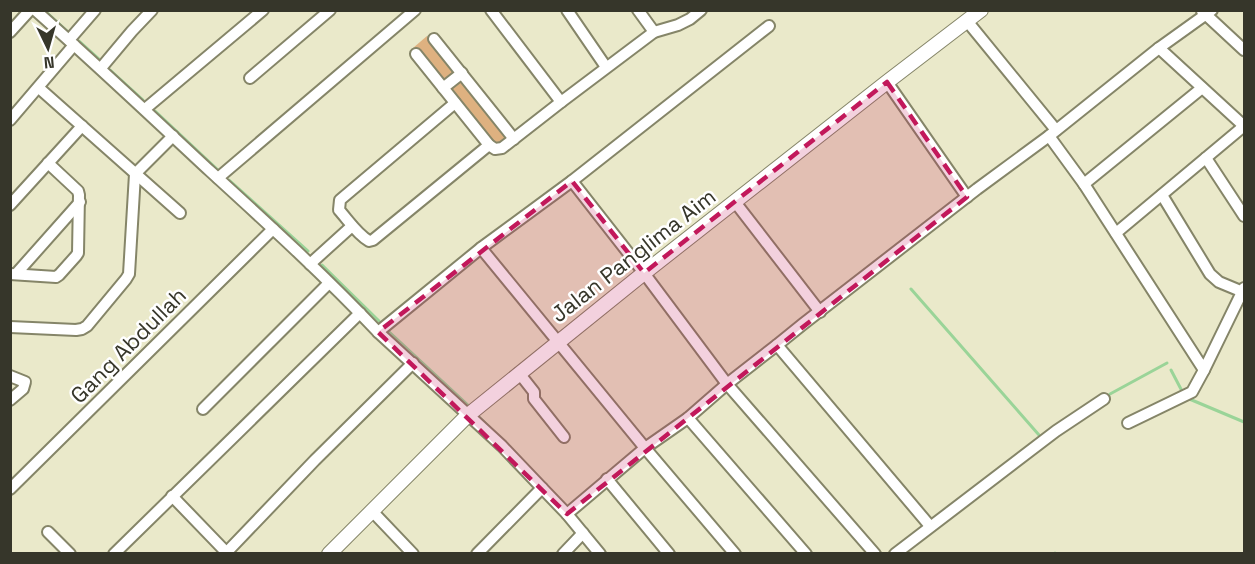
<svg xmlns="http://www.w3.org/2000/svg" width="1255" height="564" font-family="'Space Grotesk',sans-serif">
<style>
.green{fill:#deb180}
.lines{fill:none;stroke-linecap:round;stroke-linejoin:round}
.stream{stroke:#9ad498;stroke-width:3}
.street-casing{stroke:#858568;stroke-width:14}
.secondary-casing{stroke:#858568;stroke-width:16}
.street{stroke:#fff;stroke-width:10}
.secondary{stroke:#fff;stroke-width:14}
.marked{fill:#c2185b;fill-opacity:0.2;stroke:#c2185b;stroke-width:4.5;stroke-dasharray:12 8;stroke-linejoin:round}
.labels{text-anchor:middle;stroke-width:5;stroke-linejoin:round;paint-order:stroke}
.street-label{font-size:22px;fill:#36362a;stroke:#fff}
</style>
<rect width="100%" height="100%" fill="#eae9ca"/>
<polygon class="green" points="427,36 509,135 495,146 413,48"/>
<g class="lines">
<g class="stream">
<polyline points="44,10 67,31"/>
<polyline points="79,41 99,59"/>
<polyline points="110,70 143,100"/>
<polyline points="155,111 219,171"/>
<polyline points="229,180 308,251"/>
<polyline points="322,265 379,321"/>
<polyline points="911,289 1039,435"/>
<polyline points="386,329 470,407"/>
<polyline points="1171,370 1183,393"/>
<polyline points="1110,394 1167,363"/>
<polyline points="1187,398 1244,422"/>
<polyline points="479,417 490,428"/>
<polyline points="1054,554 1055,553"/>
</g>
<g class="street-casing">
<g id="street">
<path d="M35,10c60,53 117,107 175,161 57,52 115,105 168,161l124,114 40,42 -65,66"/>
<polyline points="491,10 561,102"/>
<polyline points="567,10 606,67"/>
<polyline points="638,10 654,32"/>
<polyline points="1202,11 1244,50"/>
<polyline points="967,21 1056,130"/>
<polyline points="10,32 30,10"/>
<polyline points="434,39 514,139"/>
<polyline points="69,40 95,10"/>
<polyline points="1159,48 1244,126"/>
<polyline points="416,54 489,145 495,149 502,148 561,102 654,32 678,25 690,19 701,10"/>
<polyline points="101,68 132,31 152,10"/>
<polyline points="250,78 330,10"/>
<polyline points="887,82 967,197"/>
<polyline points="39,88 180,213"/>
<polyline points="443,88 462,73"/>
<path d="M455,103l-115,97 -1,10c9,10 18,24 30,31l4,-1 116,-95"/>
<polyline points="145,109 263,10"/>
<polyline points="10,120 74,45"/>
<polyline points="1049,136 1084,184 1204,370 1244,288"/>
<polyline points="1206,158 1244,216"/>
<polyline points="218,178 415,10"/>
<polyline points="572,181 769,26"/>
<polyline points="1084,184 1202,88"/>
<polyline points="1162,195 1210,274 1219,282 1243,292"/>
<polyline points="735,202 820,312"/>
<polyline points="10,205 82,126"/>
<polyline points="1116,233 1244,126"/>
<polyline points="481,248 645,448 735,554"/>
<polyline points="310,264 352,226"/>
<polyline points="10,274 56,277 59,275 76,256 78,253 79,195 78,191 48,163"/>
<polyline points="16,274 80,202"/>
<polyline points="10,327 76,330 82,329 87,326 126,279 129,274 135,174 173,136"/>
<polyline points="378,332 481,248 572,181 644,273 727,384 875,554"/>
<polyline points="777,345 930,526"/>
<polyline points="519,373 534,392 534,399 564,437"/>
<polyline points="10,376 25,382 23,389 10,400"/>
<polyline points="203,409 329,283"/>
<polyline points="688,418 806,554"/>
<polyline points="1128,423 1192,392 1204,370"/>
<polyline points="607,479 669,554"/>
<polyline points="542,488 567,514"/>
<polyline points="10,489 273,229"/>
<polyline points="172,496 226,552"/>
<polyline points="372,511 413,554"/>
<polyline points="48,532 70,554"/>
<polyline points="114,554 360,313"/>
<polyline points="225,554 315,460 413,363"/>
<polyline points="563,554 583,533"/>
<polyline points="600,554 567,514 645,448 688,418 727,384 777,345 803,324 977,189 1049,136 1159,48 1212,10"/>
<polyline points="895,554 1056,431 1104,399"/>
</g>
</g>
<g class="secondary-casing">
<polyline id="secondary" points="329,554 467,416 644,273 887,82 981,10"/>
</g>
<use href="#street" class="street"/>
<use href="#secondary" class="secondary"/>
</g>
<path class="marked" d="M887,82l80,115 -400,317 -189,-182 194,-151 72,92z"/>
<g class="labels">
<g class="street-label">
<text transform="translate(633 255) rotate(-38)" y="8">Jalan Panglima Aim</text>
<text transform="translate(128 345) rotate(-45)" y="8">Gang Abdullah</text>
</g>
</g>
<rect width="1255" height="564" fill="none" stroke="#36362a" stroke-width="24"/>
<g transform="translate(48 48) rotate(175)" stroke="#ffffff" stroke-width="4.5" paint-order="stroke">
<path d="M0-4.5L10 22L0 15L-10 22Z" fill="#36362a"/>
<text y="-9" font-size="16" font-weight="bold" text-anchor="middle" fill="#36362a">N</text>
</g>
</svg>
